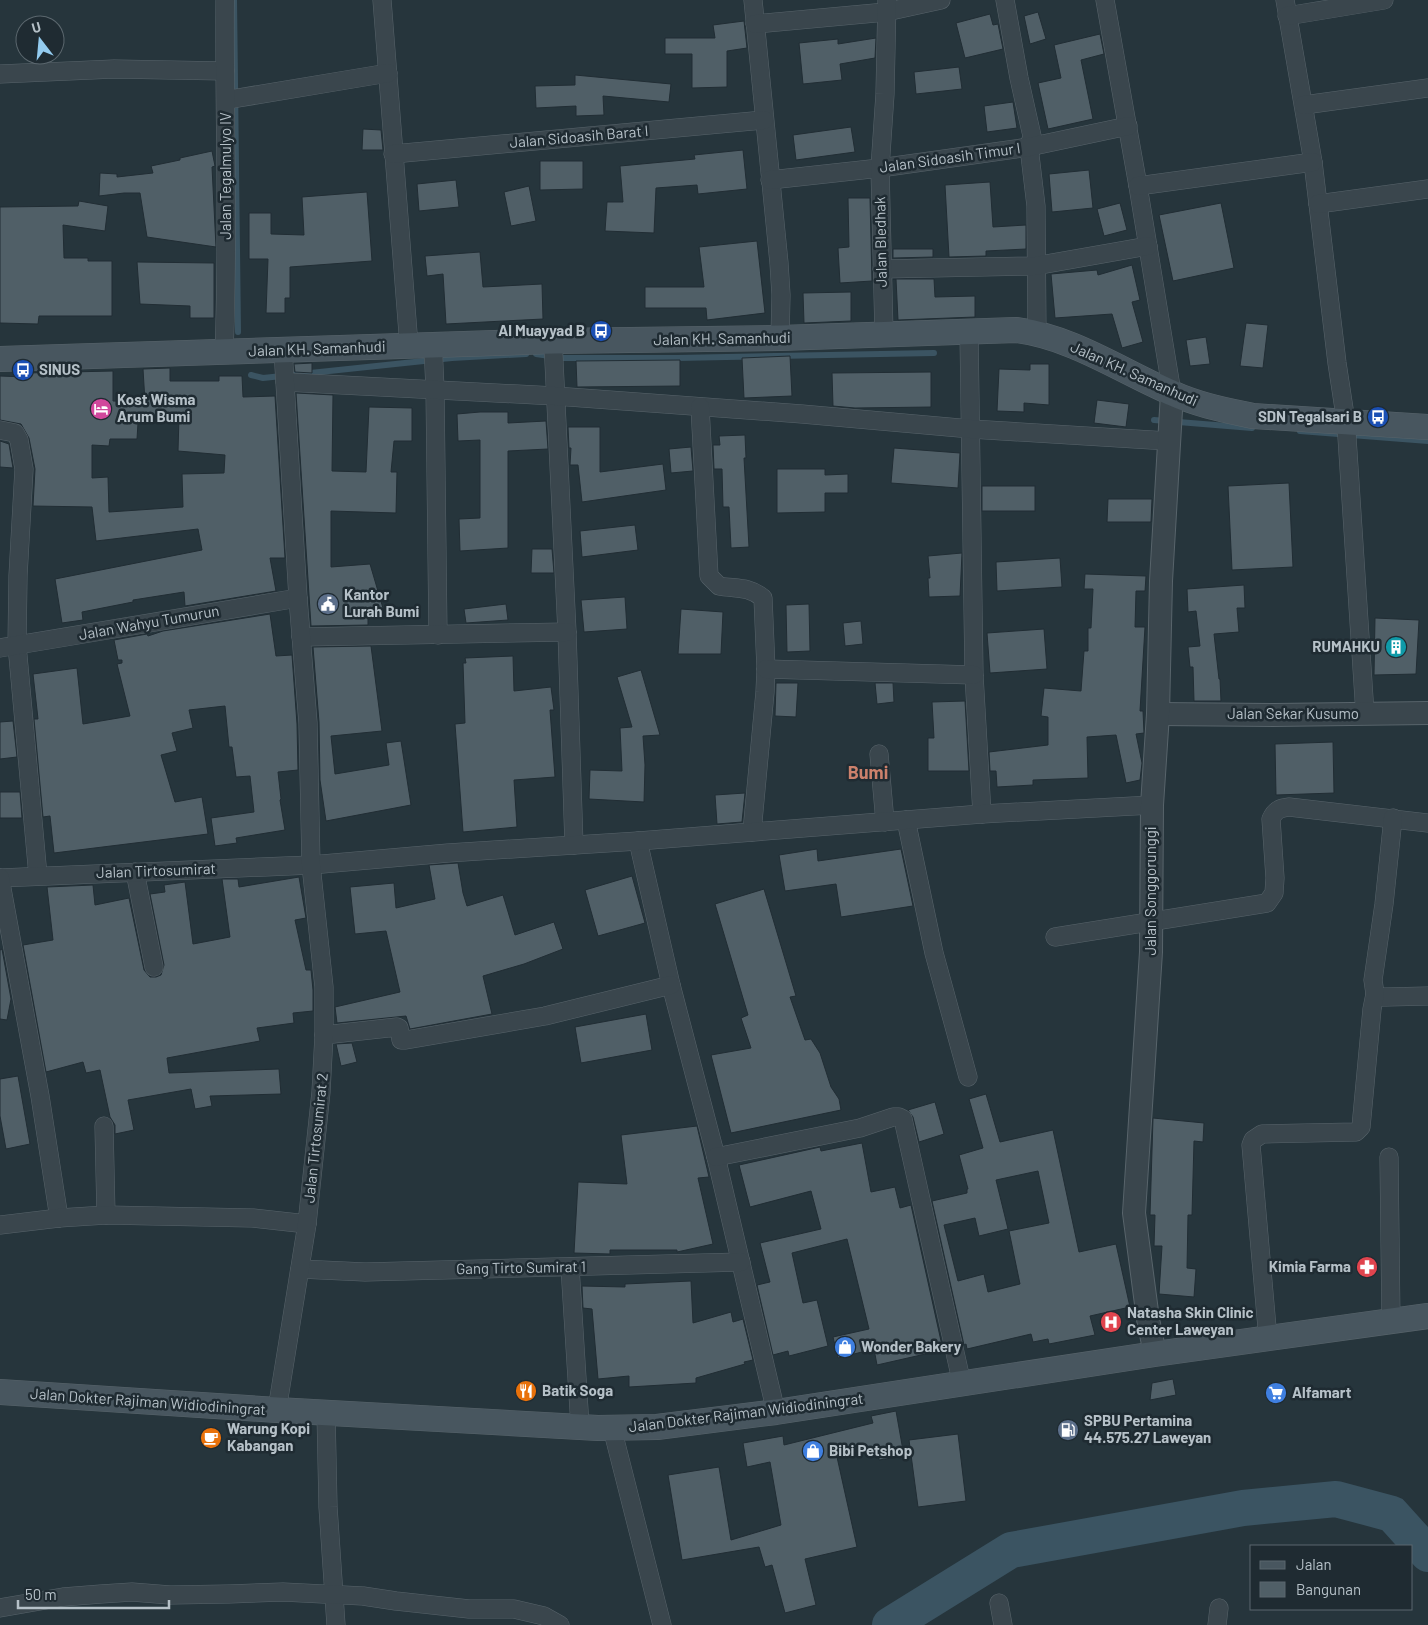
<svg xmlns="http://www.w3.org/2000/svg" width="1428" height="1625" font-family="Barlow,sans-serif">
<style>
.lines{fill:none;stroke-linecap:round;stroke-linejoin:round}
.stream{stroke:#3b5462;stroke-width:6}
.river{stroke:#3b5462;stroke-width:36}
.building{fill:#505f67;stroke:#212d34;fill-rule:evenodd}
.minor-casing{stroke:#58646b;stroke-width:19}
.tertiary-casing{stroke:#58646b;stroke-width:24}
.secondary-casing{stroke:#58646b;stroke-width:26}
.minor{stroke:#3a464d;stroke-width:18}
.tertiary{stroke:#3a464d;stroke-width:22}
.secondary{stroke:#48565f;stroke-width:25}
.labels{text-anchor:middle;stroke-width:5;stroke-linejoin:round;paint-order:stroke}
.street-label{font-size:15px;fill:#b6c1c8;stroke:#1f2b32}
.poi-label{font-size:15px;font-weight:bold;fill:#b6c1c8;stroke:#1f2b32;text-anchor:start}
.quarter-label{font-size:18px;font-weight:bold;fill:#cc816c;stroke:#1f2b32}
</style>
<rect width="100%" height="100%" fill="#26353c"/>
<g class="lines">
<g class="stream">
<polyline points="234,0 238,332"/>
<polyline points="536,354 564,358 677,358 934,353"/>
<polyline points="251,375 263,378 452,358 526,354"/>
<polyline points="1154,420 1252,428"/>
<polyline points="1300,431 1428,441"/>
</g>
<polyline class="river" points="890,1625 1011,1550 1243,1508 1336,1499 1392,1514 1428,1554"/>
</g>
<g class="building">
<polygon points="1038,12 1046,39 1030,44 1024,16"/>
<polygon points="990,14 993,25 998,24 1003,49 965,58 956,23"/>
<polygon points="744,21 747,48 727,51 727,87 692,88 692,54 665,54 665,38 715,38 713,25"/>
<polygon points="1100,34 1104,54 1081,60 1093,119 1048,129 1038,83 1061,78 1054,45"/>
<polygon points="876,38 875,58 840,64 842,80 803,84 799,43 838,39 838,44"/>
<polygon points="959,67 962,89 916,94 914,72"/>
<polygon points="575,75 671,84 669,102 603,96 604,115 576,116 576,106 536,108 535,86 575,85"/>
<polygon points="1013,102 1017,128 987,132 984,106"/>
<polygon points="851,127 855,152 796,160 793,135"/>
<polygon points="363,129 381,130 383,150 362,150"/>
<polygon points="743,150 747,189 698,194 697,185 656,188 654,233 605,231 607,202 623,202 620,166 695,159 694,155"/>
<polygon points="212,151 215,166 212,167 216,247 147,237 140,193 124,193 99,196 100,173 117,174 117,177 153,173 151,166 180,160 180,158"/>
<polygon points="540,161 583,161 583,189 540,190"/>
<polygon points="1089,170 1093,208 1052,212 1049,174"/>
<polygon points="456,180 459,207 419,211 417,184"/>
<polygon points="990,182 993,227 1026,225 1026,249 986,251 986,256 949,257 945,185"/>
<polygon points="529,186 536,221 511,226 504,192"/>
<polygon points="367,192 372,261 290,267 290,298 285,298 285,313 266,313 268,259 249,259 249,213 271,213 271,234 304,235 302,197"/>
<polygon points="848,198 870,198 872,281 840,283 838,248 849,247"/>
<polygon points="79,201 108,206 105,231 63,225 64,258 88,258 88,261 112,261 112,316 39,316 38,324 0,323 0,207 78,206"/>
<polygon points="1120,203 1127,230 1104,236 1097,209"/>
<polygon points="1221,203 1234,268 1173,281 1159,215"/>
<polygon points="757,241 765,313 707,320 706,308 645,308 645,287 704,287 699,247"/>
<polygon points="893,249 933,249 933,257 893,258"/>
<polygon points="480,252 483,287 542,284 543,319 446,324 443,274 427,276 425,256"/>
<polygon points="137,262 214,263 214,318 190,318 190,306 140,304"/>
<polygon points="1132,265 1140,300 1132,302 1143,342 1122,348 1112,314 1055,318 1051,274 1097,270 1098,275"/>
<polygon points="893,279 934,279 935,297 975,296 975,317 898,320 896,279"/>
<polygon points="851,292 851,321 804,323 803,293"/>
<polygon points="1246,323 1268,325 1263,368 1240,366"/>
<polygon points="1206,337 1210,364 1190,366 1186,340"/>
<polygon points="790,356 792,396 744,398 742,358"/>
<polygon points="680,360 680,386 577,387 576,361"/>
<polygon points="312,363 312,373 295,372 294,364"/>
<polygon points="1030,364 1049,364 1049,405 1024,403 1024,412 997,411 999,369 1030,370"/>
<path d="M170,368v13h49v-5h23l1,21 32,-1 10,162h-15l6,33 -91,15 -1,-14 -51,8v2l-51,10 1,8 -21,3 -7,-44 147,-29 -4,-21 -102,12 -4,-34 -59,-1 2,-37 -6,-31 -8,-14 -21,-4v-44l26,1v-4l87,-2v30l32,1 -2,-33zM179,417l-1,34 47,4 -1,18 -42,1 1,33 -74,5 -1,-35 -16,1v-33l17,1 1,-7h27l1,-16 8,1 1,-5z"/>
<polygon points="931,372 931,407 855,408 833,406 832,373"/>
<polygon points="296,393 333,395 332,471 366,472 369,407 412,408 412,441 394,441 391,472 397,472 396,513 331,511 331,567 370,564 385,615 368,619 368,625 311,626"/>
<polygon points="1097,400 1129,404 1126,427 1094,423"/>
<polygon points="480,412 508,412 508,423 546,421 548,449 508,451 508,548 460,551 459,519 480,518 480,440 458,441 457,414"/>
<polygon points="568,427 600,427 600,472 663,464 666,490 582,502 578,465 570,465 571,448 569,448"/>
<polygon points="745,435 746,458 744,458 749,547 731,548 729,507 723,507 722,469 714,469 713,445 720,445 719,436"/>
<polygon points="0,441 9,444 13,468 0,467"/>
<polygon points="691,447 693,471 671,473 669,449"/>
<polygon points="894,448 960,453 958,488 891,483"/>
<polygon points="777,469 825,469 825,475 848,474 848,493 825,493 825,512 777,513"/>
<polygon points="1289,483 1293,567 1232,570 1228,486"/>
<rect x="982" y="486" width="53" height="25"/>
<polygon points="1108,499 1152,499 1151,522 1107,522"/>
<polygon points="635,525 638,550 582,557 580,531"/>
<polygon points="532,549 552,549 554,573 531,573"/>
<polygon points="962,553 960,596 929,597 928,578 930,578 928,556"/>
<polygon points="1060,558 1062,587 997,591 996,562"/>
<polygon points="1085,574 1146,576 1145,591 1136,591 1135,627 1145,627 1140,711 1143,711 1144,733 1136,734 1142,763 1140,780 1126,783 1116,735 1087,737 1088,778 1033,780 1033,785 997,787 996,771 990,771 989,752 1048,745 1048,717 1041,716 1044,688 1081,691 1084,651 1088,651 1088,628 1091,628 1093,589 1084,589"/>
<polygon points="1244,585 1245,608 1237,608 1239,632 1214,634 1219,679 1220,679 1221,701 1194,701 1193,667 1190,667 1188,647 1200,646 1196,611 1188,612 1187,589"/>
<polygon points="625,597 627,629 584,632 581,600"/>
<polygon points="506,604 508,620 466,623 464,609"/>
<polygon points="809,604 810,651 787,652 786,605"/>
<polygon points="681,609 723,612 721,654 678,654"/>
<polygon points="270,614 276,656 292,655 297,724 298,770 278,772 281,799 280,800 285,830 236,838 237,843 215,846 211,818 254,812 250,776 236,777 232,747 229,747 225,706 189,710 193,728 172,733 177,751 161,755 175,802 202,797 208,834 54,853 50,816 43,817 34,719 38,719 33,674 77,668 83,724 130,716 117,664 122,663 122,660 118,660 114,640 147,634 148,636 163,631"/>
<polygon points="1375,618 1419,620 1416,674 1374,675"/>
<polygon points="861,621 863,644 845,646 843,623"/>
<polygon points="1044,629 1047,669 990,673 987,633"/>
<polygon points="371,646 382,731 331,736 335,774 389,765 386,743 401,741 411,805 326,821 320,780 319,722 313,647"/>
<polygon points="513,656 514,691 551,687 554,710 550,710 555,777 514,780 517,827 463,832 455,724 465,723 463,663 466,663 465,658"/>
<polygon points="641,670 660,735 643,736 645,765 644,802 589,799 590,770 622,771 620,728 632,727 617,677"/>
<polygon points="776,683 798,683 796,717 775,716"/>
<polygon points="875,683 893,683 894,702 877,704"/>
<polygon points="965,701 969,771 928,771 928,738 934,738 932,702"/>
<polygon points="13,721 17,757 0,759 0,722"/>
<polygon points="1333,742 1334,793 1276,795 1275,744"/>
<polygon points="0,792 20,792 22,818 0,818"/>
<polygon points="745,793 742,822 717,824 715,795"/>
<polygon points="817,849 818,861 901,849 913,906 841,917 836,884 785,891 779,855"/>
<polygon points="458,863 463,893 467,906 503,895 515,935 554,922 563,949 524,964 483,976 492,1014 410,1029 406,1016 337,1023 335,1007 400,992 386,931 355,934 350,887 394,883 396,908 435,899 429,865"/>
<polygon points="632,876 645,923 598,936 585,890"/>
<polygon points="299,877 306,918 295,920 306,970 311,970 313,990 313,1011 293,1013 294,1023 257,1028 260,1041 167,1058 169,1073 279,1069 281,1094 210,1096 212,1106 195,1109 191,1089 128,1100 134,1130 115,1134 115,1125 110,1117 100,1070 86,1073 83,1062 46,1072 23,945 53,940 47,887 93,885 95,905 129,898 144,970 150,977 156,977 161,975 164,965 150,894 165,892 164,885 185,882 193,944 230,937 222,879 238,879 239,887"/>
<polygon points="764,889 796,996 790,997 805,1040 811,1039 820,1053 831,1087 839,1099 841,1110 731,1133 711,1055 751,1048 741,1018 748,1015 715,904"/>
<polygon points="2,949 11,999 7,1020 0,1019 0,950"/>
<polygon points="646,1014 652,1050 581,1063 575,1027"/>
<polygon points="352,1043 357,1062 341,1066 336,1044"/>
<polygon points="18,1076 30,1144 6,1149 0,1116 0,1079"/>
<path d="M986,1094l14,48 53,-12 26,122 37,-8 14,63 -40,9 5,19 -46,9 -1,-5 -15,3 -2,-8 -64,15 -1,-5 -2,1 -32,-144 35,-8v-4h1l-9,-34 24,-7 -14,-49zM1038,1171l11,52 -40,8 11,53 -32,8 -4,-18 -26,7 -14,-56 31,-7 4,18 29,-7 -12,-49z"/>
<polygon points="935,1102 944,1134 919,1142 913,1117 908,1110"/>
<polygon points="1153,1118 1204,1123 1203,1142 1194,1141 1192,1215 1188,1215 1187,1268 1196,1269 1194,1297 1159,1294 1162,1246 1154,1246 1155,1215 1150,1215"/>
<polygon points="697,1126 709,1177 698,1178 713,1244 677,1252 677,1250 610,1250 610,1254 574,1253 578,1182 627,1184 621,1135"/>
<polygon points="862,1143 871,1192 895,1187 900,1208 911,1205 943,1350 877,1365 874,1349 838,1358 833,1337 869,1329 847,1239 792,1253 803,1303 817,1300 828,1346 789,1356 788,1351 773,1355 757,1285 770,1282 760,1243 821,1229 811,1191 750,1207 739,1165 820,1147 821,1151"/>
<polygon points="691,1281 693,1323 731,1312 733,1322 743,1319 753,1360 744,1362 745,1364 696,1378 696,1383 629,1387 629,1376 598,1379 592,1309 583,1308 582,1286 625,1287 625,1284"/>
<polygon points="1173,1379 1176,1395 1150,1400 1152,1383"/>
<polygon points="896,1411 904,1456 879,1460 877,1447 837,1457 857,1547 805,1559 816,1605 785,1613 772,1565 765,1567 759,1547 682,1560 668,1475 719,1467 731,1540 781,1525 770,1462 747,1467 743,1443 783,1436 784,1445 873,1423 871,1416"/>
<polygon points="958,1434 966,1501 918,1507 909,1440"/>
</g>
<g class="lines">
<g class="minor-casing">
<g id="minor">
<polyline points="382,0 409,346"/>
<polyline points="753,0 779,263 781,295 780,338"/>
<polyline points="1005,0 1019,78 1032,136 1029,147 1036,206 1037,333"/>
<polyline points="1105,0 1138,186 1172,393"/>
<polyline points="1285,0 1313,162 1337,363 1346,422 1365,714"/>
<polyline points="1287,16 1384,0"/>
<polyline points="755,24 886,12 941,0"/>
<polyline points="0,74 114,69 225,71"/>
<polyline points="226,100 388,73"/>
<polyline points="1304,105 1428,88"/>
<polyline points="393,154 764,120"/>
<polyline points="770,180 880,168 1029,147 1128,126"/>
<polyline points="1138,186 1313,162"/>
<polyline points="1318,204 1428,189"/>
<polyline points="882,269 1035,266 1148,246"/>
<polyline points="969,333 974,675 982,814"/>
<polyline points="884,334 880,168 885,94 887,0"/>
<polyline points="553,341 567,632 574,845"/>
<polyline points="433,345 435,389 438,635"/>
<path d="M224,352c5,-117 0,-235 1,-352"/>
<polyline points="285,382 555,396 802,414 971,429 1168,441"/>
<path d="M700,407l9,169 10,10c16,3 30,0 44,12l3,71 -1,23 -13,140"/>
<polyline points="0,430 15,433 19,440 24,469 18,576 17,645 38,876"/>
<polyline points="301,637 567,632"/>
<polyline points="0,648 298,598"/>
<polyline points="766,669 974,675"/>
<polyline points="879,754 885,822"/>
<polyline points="906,820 934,953 968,1077"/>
<polyline points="638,841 671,985 716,1157 776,1412"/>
<polyline points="135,872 154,967"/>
<polyline points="0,878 311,865 448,853 638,841 982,814 1152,805"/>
<polyline points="0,878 40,1096 59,1218"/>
<path d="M1055,937l212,-34 7,-10 1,-15 -4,-59c4,-9 9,-11 18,-12l139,16"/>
<polyline points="1375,994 1380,997 1386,997 1428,996"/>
<polyline points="324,1035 397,1027 399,1028 401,1040 406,1040 545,1016 671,985"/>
<polyline points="104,1126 106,1215"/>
<polyline points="716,1157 860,1128 893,1117 899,1117 903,1119 962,1384"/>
<polyline points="1389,1157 1391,1322"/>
<polyline points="0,1225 59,1218 106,1215 253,1218 307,1224"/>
<polyline points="570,1267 580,1426"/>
<polyline points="300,1269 365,1272 741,1262"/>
<polyline points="1268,1339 1251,1145 1253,1140 1262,1134 1356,1132 1361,1127 1372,1009 1375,994 1373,980 1384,904 1393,818"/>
<polyline points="277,1410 307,1224 321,1092 324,1035 324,987 311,865 308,723 298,598 283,350"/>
<polyline points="326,1412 328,1507 336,1625"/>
<polyline points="612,1428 662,1625"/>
<polyline points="999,1603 1003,1625"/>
<polyline points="0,1608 63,1597 101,1594 132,1592 170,1595 229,1594 283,1592 363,1596 396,1601 469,1609 514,1609 544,1616 560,1625"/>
<polyline points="1217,1625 1219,1608"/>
</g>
</g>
<g class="tertiary-casing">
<g id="tertiary">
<polyline points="1158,714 1274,715 1428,713"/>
<polyline points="1155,1354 1148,1319 1134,1213 1151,952 1152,805 1158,714 1161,581 1172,393"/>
</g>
</g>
<g class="secondary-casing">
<g id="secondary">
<path d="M0,359l553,-18 227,-3 236,-8c56,7 105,41 156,63 26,12 53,17 81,23l175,11"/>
<polyline points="0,1392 277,1410 598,1428 657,1427 776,1412 1155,1354 1428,1316"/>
</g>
</g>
<use href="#minor" class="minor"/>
<use href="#tertiary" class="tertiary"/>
<use href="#secondary" class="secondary"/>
</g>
<defs>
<g id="bus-disc" transform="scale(1.125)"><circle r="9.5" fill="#1a4fb4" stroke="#1f2b32"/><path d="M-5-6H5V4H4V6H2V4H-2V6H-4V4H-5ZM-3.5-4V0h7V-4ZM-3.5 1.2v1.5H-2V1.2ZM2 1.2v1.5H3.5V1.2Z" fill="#fff"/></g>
<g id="hotel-disc" transform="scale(1.125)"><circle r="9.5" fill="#d1479c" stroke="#1f2b32"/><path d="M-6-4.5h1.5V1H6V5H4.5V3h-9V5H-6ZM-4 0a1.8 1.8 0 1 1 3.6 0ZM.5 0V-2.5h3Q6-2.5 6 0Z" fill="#fff"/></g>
<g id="civic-disc" transform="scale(1.125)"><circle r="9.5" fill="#5c6f8a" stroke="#1f2b32"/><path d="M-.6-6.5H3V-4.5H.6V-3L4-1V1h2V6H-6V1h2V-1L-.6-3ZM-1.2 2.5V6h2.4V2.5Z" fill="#fff"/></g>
<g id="building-disc" transform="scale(1.125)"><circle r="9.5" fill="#0f9aa8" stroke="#1f2b32"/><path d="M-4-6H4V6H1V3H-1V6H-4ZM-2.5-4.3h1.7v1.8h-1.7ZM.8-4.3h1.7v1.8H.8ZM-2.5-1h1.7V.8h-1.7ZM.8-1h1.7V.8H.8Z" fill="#fff"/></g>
<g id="pharmacy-disc" transform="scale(1.125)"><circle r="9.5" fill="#e0444e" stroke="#1f2b32"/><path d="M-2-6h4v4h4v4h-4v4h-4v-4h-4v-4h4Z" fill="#fff"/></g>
<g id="hospital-disc" transform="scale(1.125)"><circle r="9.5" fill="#e0444e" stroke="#1f2b32"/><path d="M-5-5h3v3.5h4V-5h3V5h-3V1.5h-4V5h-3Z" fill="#fff"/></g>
<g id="shop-disc" transform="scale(1.125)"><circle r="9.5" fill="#3f7fe0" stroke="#1f2b32"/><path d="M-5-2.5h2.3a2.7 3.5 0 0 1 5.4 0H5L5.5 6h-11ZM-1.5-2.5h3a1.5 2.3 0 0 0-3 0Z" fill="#fff"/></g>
<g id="restaurant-disc" transform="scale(1.125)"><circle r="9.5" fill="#e8710a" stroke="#1f2b32"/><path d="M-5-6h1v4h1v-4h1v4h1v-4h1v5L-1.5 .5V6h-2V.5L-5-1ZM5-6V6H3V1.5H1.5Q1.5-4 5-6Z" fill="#fff"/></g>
<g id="supermarket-disc" transform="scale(1.125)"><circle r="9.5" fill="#3f7fe0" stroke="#1f2b32"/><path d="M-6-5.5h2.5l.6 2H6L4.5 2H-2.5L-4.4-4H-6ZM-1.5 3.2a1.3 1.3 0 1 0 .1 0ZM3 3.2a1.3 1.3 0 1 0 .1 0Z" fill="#fff"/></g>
<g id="fuel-disc" transform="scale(1.125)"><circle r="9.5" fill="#5c6f8a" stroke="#1f2b32"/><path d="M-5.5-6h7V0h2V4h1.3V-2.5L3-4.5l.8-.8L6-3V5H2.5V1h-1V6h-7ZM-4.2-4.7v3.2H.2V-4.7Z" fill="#fff"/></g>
<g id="cafe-disc" transform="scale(1.125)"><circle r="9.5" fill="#e8710a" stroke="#1f2b32"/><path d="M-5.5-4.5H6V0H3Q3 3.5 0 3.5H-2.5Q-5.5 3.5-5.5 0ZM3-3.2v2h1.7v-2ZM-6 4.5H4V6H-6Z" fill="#fff"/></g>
</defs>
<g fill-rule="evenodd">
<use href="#bus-disc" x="601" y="331"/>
<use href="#bus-disc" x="23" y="370"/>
<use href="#hotel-disc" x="101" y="409"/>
<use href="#bus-disc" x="1378" y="417"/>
<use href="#civic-disc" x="328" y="604"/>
<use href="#building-disc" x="1396" y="647"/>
<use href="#pharmacy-disc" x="1367" y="1267"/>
<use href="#hospital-disc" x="1111" y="1322"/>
<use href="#shop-disc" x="845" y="1347"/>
<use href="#restaurant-disc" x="526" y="1391"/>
<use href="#supermarket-disc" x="1276" y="1393"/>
<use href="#fuel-disc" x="1068" y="1430"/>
<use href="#cafe-disc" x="211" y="1438"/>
<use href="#shop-disc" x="813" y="1451"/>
</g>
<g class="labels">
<g class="street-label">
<text transform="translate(579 137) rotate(-5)" y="5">Jalan Sidoasih Barat I</text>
<text transform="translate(950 158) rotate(-8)" y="5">Jalan Sidoasih Timur I</text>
<text transform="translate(226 176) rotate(-90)" y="5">Jalan Tegalmulyo IV</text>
<text transform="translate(881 242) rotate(-91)" y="5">Jalan Bledhak</text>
<text transform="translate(722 339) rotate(-1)" y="5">Jalan KH. Samanhudi</text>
<text transform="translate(317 349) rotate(-2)" y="5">Jalan KH. Samanhudi</text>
<text transform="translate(1134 374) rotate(24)" y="5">Jalan KH. Samanhudi</text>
<text transform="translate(149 623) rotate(-10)" y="5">Jalan Wahyu Tumurun</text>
<text x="1293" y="719">Jalan Sekar Kusumo</text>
<text transform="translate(156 871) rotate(-2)" y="5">Jalan Tirtosumirat</text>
<text transform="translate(1151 891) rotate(-90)" y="5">Jalan Songgorunggi</text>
<text transform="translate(316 1138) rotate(-84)" y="5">Jalan Tirtosumirat 2</text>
<text transform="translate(521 1268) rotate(-1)" y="5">Gang Tirto Sumirat 1</text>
<text transform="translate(148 1402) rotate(4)" y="5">Jalan Dokter Rajiman Widiodiningrat</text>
<text transform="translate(746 1413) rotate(-7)" y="5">Jalan Dokter Rajiman Widiodiningrat</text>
</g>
<g class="poi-label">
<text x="585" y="336" text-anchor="end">Al Muayyad B</text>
<text x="39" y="375">SINUS</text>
<text x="117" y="405">Kost Wisma<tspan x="117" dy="17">Arum Bumi</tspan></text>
<text x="1362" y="422" text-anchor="end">SDN Tegalsari B</text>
<text x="344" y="600">Kantor<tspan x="344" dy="17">Lurah Bumi</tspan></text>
<text x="1380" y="652" text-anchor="end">RUMAHKU</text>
<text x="1351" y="1272" text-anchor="end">Kimia Farma</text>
<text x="1127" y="1318">Natasha Skin Clinic<tspan x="1127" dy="17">Center Laweyan</tspan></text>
<text x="861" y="1352">Wonder Bakery</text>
<text x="542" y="1396">Batik Soga</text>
<text x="1292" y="1398">Alfamart</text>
<text x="1084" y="1426">SPBU Pertamina<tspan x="1084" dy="17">44.575.27 Laweyan</tspan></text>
<text x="227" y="1434">Warung Kopi<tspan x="227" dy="17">Kabangan</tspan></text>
<text x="829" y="1456">Bibi Petshop</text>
</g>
<g class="quarter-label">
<text x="868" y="779">Bumi</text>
</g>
</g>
<rect x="1250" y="1545" width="162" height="65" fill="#1f2b32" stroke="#5b676e"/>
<rect x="1260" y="1561" width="25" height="8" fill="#48565f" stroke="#5b676e"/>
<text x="1296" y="1570" font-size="15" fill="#b6c1c8">Jalan</text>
<rect x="1260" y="1582" width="25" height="15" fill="#505f67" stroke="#5b676e"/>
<text x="1296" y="1595" font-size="15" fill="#b6c1c8">Bangunan</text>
<g transform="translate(40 40) rotate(344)"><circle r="24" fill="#1f2b32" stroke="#5b676e"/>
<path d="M0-4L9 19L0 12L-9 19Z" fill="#93cbef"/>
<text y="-8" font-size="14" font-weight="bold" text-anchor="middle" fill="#b6c1c8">U</text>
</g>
<path d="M18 1600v8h151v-8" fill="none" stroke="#b6c1c8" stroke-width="2.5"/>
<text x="25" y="1600" font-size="15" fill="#b6c1c8" stroke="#1f2b32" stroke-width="4" paint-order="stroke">50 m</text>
</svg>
